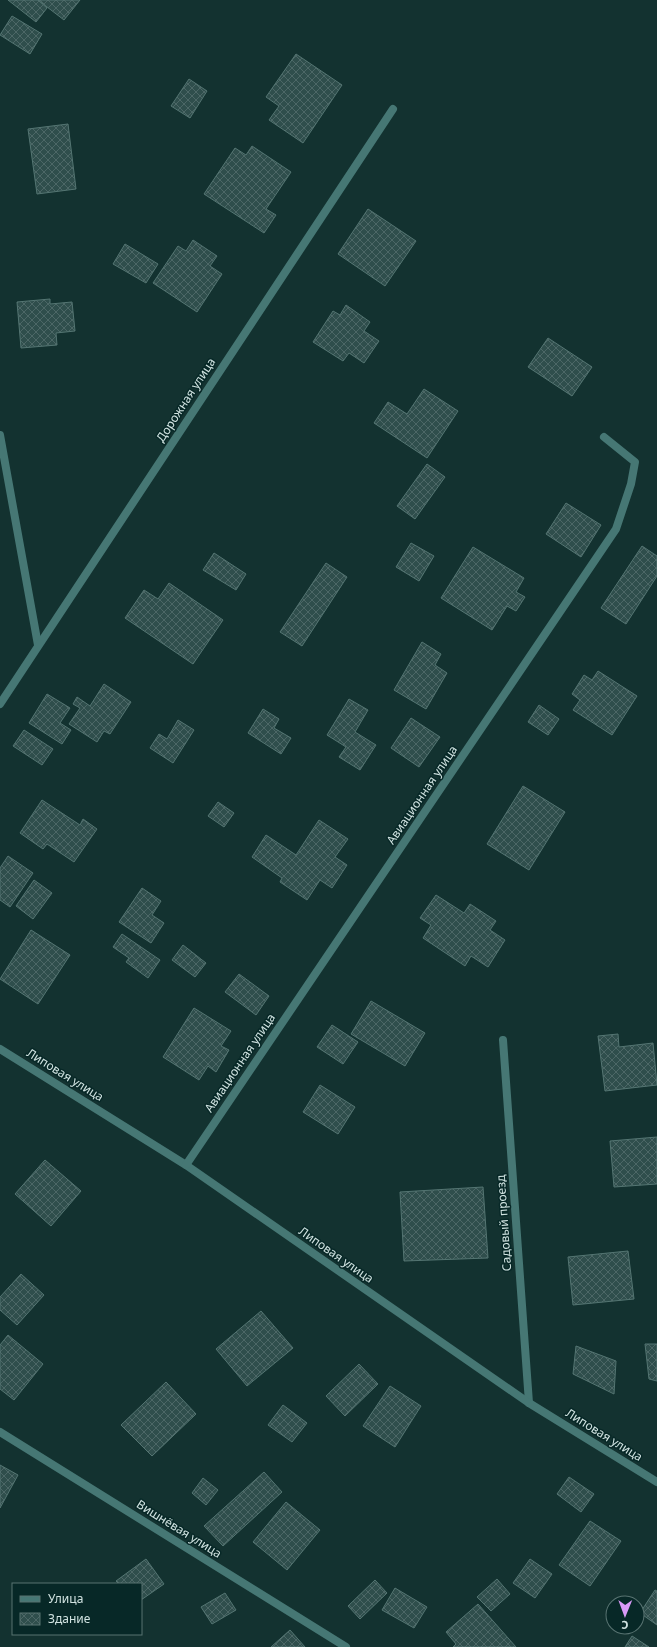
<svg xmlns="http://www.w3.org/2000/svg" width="657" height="1647" font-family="'Noto Sans',sans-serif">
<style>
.building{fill:url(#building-cross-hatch);stroke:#547572}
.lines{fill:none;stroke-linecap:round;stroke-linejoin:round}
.service{stroke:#467774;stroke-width:8}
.minor{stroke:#467774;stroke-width:8}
.labels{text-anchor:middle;stroke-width:3;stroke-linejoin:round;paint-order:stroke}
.street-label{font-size:12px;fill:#d1e3e1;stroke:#072827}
</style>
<defs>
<pattern id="building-cross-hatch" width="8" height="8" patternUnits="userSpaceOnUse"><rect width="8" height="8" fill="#2f4e4c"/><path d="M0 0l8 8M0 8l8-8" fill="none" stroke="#4c6766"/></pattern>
</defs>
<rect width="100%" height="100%" fill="#133230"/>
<g class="building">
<polygon points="8,0 38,0 47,8 36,22"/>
<polygon points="38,0 80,0 64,20"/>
<polygon points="12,16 42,34 30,54 0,35"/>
<polygon points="296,54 342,85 303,143 269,120 279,106 266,97"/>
<polygon points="189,79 207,91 190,118 171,106"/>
<polygon points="68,124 76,189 37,194 28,129"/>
<polygon points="252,146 291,172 266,209 276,215 264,233 204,194 235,148 246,155"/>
<polygon points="368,209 416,241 385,286 338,254"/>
<polygon points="193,240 217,256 210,266 222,274 197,312 153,283 178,246 186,251"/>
<polygon points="125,244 158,264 146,283 113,264"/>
<polygon points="50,299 50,304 72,302 75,331 56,333 57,345 21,348 17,302"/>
<polygon points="346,305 370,322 364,331 379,341 364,363 349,353 343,361 313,342 333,311 340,315"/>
<polygon points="548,338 592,367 572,396 528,367"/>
<polygon points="424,389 458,411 427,458 374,423 388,402 407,414"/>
<polygon points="427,464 445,477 415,519 397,506"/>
<polygon points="566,503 601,525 581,557 546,534"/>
<polygon points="411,543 434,556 419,581 396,567"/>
<polygon points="642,546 657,556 657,576 626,624 601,608"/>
<polygon points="473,547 524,578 516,592 525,597 516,611 507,606 492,630 441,598"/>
<polygon points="214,553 246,574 236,590 203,570"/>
<polygon points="326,563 347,577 302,646 280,632"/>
<polygon points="169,583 223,620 193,664 125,618 144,590 158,599"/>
<polygon points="422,642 441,654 435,665 447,673 426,709 394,690"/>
<polygon points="598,671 637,696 612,735 573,710 580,700 572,694 584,675 592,680"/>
<polygon points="104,684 131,702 110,734 104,731 97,742 69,724 80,708 73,704 77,697 90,706"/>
<polygon points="47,694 70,708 60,723 71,730 62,744 29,723"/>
<polygon points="349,699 368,710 355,732 376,745 360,770 339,757 346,747 327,735"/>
<polygon points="539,705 559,719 548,735 528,722"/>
<polygon points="263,709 279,719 274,728 291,738 281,754 248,733"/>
<polygon points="411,718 440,737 419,767 391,748"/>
<polygon points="178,720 194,730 173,763 150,748 159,734 167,739"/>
<polygon points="24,730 53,749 42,765 13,746"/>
<polygon points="523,786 565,812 529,870 487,844"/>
<polygon points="42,800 80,825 83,819 97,829 74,862 47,844 43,849 20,833"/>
<polygon points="218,802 234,813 224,827 208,816"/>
<polygon points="319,820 348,839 335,857 347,865 332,888 320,880 307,900 280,882 282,878 252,857 266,835 296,855"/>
<polygon points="8,856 33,873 10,907 0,900 0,868"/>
<polygon points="34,880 52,893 33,919 16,906"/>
<polygon points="142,888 161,901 152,915 164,923 151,943 119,922"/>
<polygon points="436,895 464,913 470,904 496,921 490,930 505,940 488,967 471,956 465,966 423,938 431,925 420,918"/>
<polygon points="31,930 70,955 38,1004 0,979"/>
<polygon points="122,934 160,960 148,978 126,962 129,958 113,947"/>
<polygon points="183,945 206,963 195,977 172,960"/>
<polygon points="239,974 269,996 256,1015 225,992"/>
<polygon points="371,1001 425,1033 405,1066 351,1034"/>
<polygon points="194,1008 231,1031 221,1046 229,1050 216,1072 208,1066 199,1080 163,1057"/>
<polygon points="332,1025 358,1042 343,1064 317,1047"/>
<polygon points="618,1034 619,1047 653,1043 657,1085 605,1091 598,1036"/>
<polygon points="320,1085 355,1107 338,1134 303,1112"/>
<polygon points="657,1137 657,1184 614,1187 610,1141"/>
<polygon points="45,1160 81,1191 51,1226 15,1194"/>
<polygon points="483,1187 488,1258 404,1261 400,1192"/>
<polygon points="628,1251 634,1299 573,1305 568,1257"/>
<polygon points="21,1274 44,1295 17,1325 0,1310 0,1297"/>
<polygon points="261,1311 293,1348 247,1386 216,1349"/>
<polygon points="8,1335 43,1364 14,1400 0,1389 0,1345"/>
<polygon points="645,1344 657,1344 657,1381 649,1379"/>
<polygon points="576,1346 616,1361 614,1394 573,1374"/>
<polygon points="359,1364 378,1384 345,1416 326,1396"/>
<polygon points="166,1382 196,1414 152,1456 121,1425"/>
<polygon points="390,1386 421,1406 395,1447 363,1426"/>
<polygon points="283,1405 307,1423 292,1442 268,1425"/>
<polygon points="0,1465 18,1475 0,1508"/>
<polygon points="264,1472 282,1492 223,1546 204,1526"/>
<polygon points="569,1477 594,1494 581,1512 557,1494"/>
<polygon points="203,1478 218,1490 206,1505 192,1493"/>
<polygon points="286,1502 320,1530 287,1570 253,1542"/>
<polygon points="590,1521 621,1541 590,1586 559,1565"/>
<polygon points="146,1559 164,1584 141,1600 141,1584 119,1584 116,1581"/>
<polygon points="530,1559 552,1574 535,1598 513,1583"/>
<polygon points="497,1579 510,1594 491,1611 477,1597"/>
<polygon points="375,1580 387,1593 360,1619 348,1606"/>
<polygon points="395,1588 427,1607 414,1628 382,1610"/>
<polygon points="655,1590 657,1591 657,1625 640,1613"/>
<polygon points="225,1593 236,1610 212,1624 201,1607"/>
<polygon points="478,1604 516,1647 453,1647 456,1644 446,1632"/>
<polygon points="290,1630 305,1647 271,1647"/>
<polygon points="632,1636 649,1647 625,1647"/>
</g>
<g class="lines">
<polyline class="service" points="0,435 38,645"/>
<g class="minor">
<polyline points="0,704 393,109"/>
<polyline points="503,1040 529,1403"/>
<polyline points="0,1049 186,1165 529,1403 657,1482"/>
<polyline points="186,1165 616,529 631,484 635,462 604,437"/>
<polyline points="0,1432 346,1647"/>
</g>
</g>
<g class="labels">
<g class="street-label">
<text transform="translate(186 400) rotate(-57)" y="4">Дорожная улица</text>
<text transform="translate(422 795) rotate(-56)" y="4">Авиационная улица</text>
<text transform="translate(240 1063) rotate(-56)" y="4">Авиационная улица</text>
<text transform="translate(65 1075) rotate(32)" y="4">Липовая улица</text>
<text transform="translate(504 1223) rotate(-94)" y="4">Садовый проезд</text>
<text transform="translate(336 1255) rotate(35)" y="4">Липовая улица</text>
<text transform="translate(604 1435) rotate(32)" y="4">Липовая улица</text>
<text transform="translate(179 1529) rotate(32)" y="4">Вишнёвая улица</text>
</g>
</g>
<rect x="12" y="1583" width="130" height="52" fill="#072827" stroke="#587371"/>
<rect x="20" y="1596" width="20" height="6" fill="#467774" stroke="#587371"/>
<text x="48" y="1603" font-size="12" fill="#d1e3e1">Улица</text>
<rect x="20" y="1613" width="20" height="12" fill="url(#building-cross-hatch)" stroke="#587371"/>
<text x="48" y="1623" font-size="12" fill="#d1e3e1">Здание</text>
<g transform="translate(625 1615) rotate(181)"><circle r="19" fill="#072827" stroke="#587371"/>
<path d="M0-3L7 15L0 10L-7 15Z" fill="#d99af7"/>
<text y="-6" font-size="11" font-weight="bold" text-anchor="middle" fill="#d1e3e1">С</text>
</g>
</svg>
